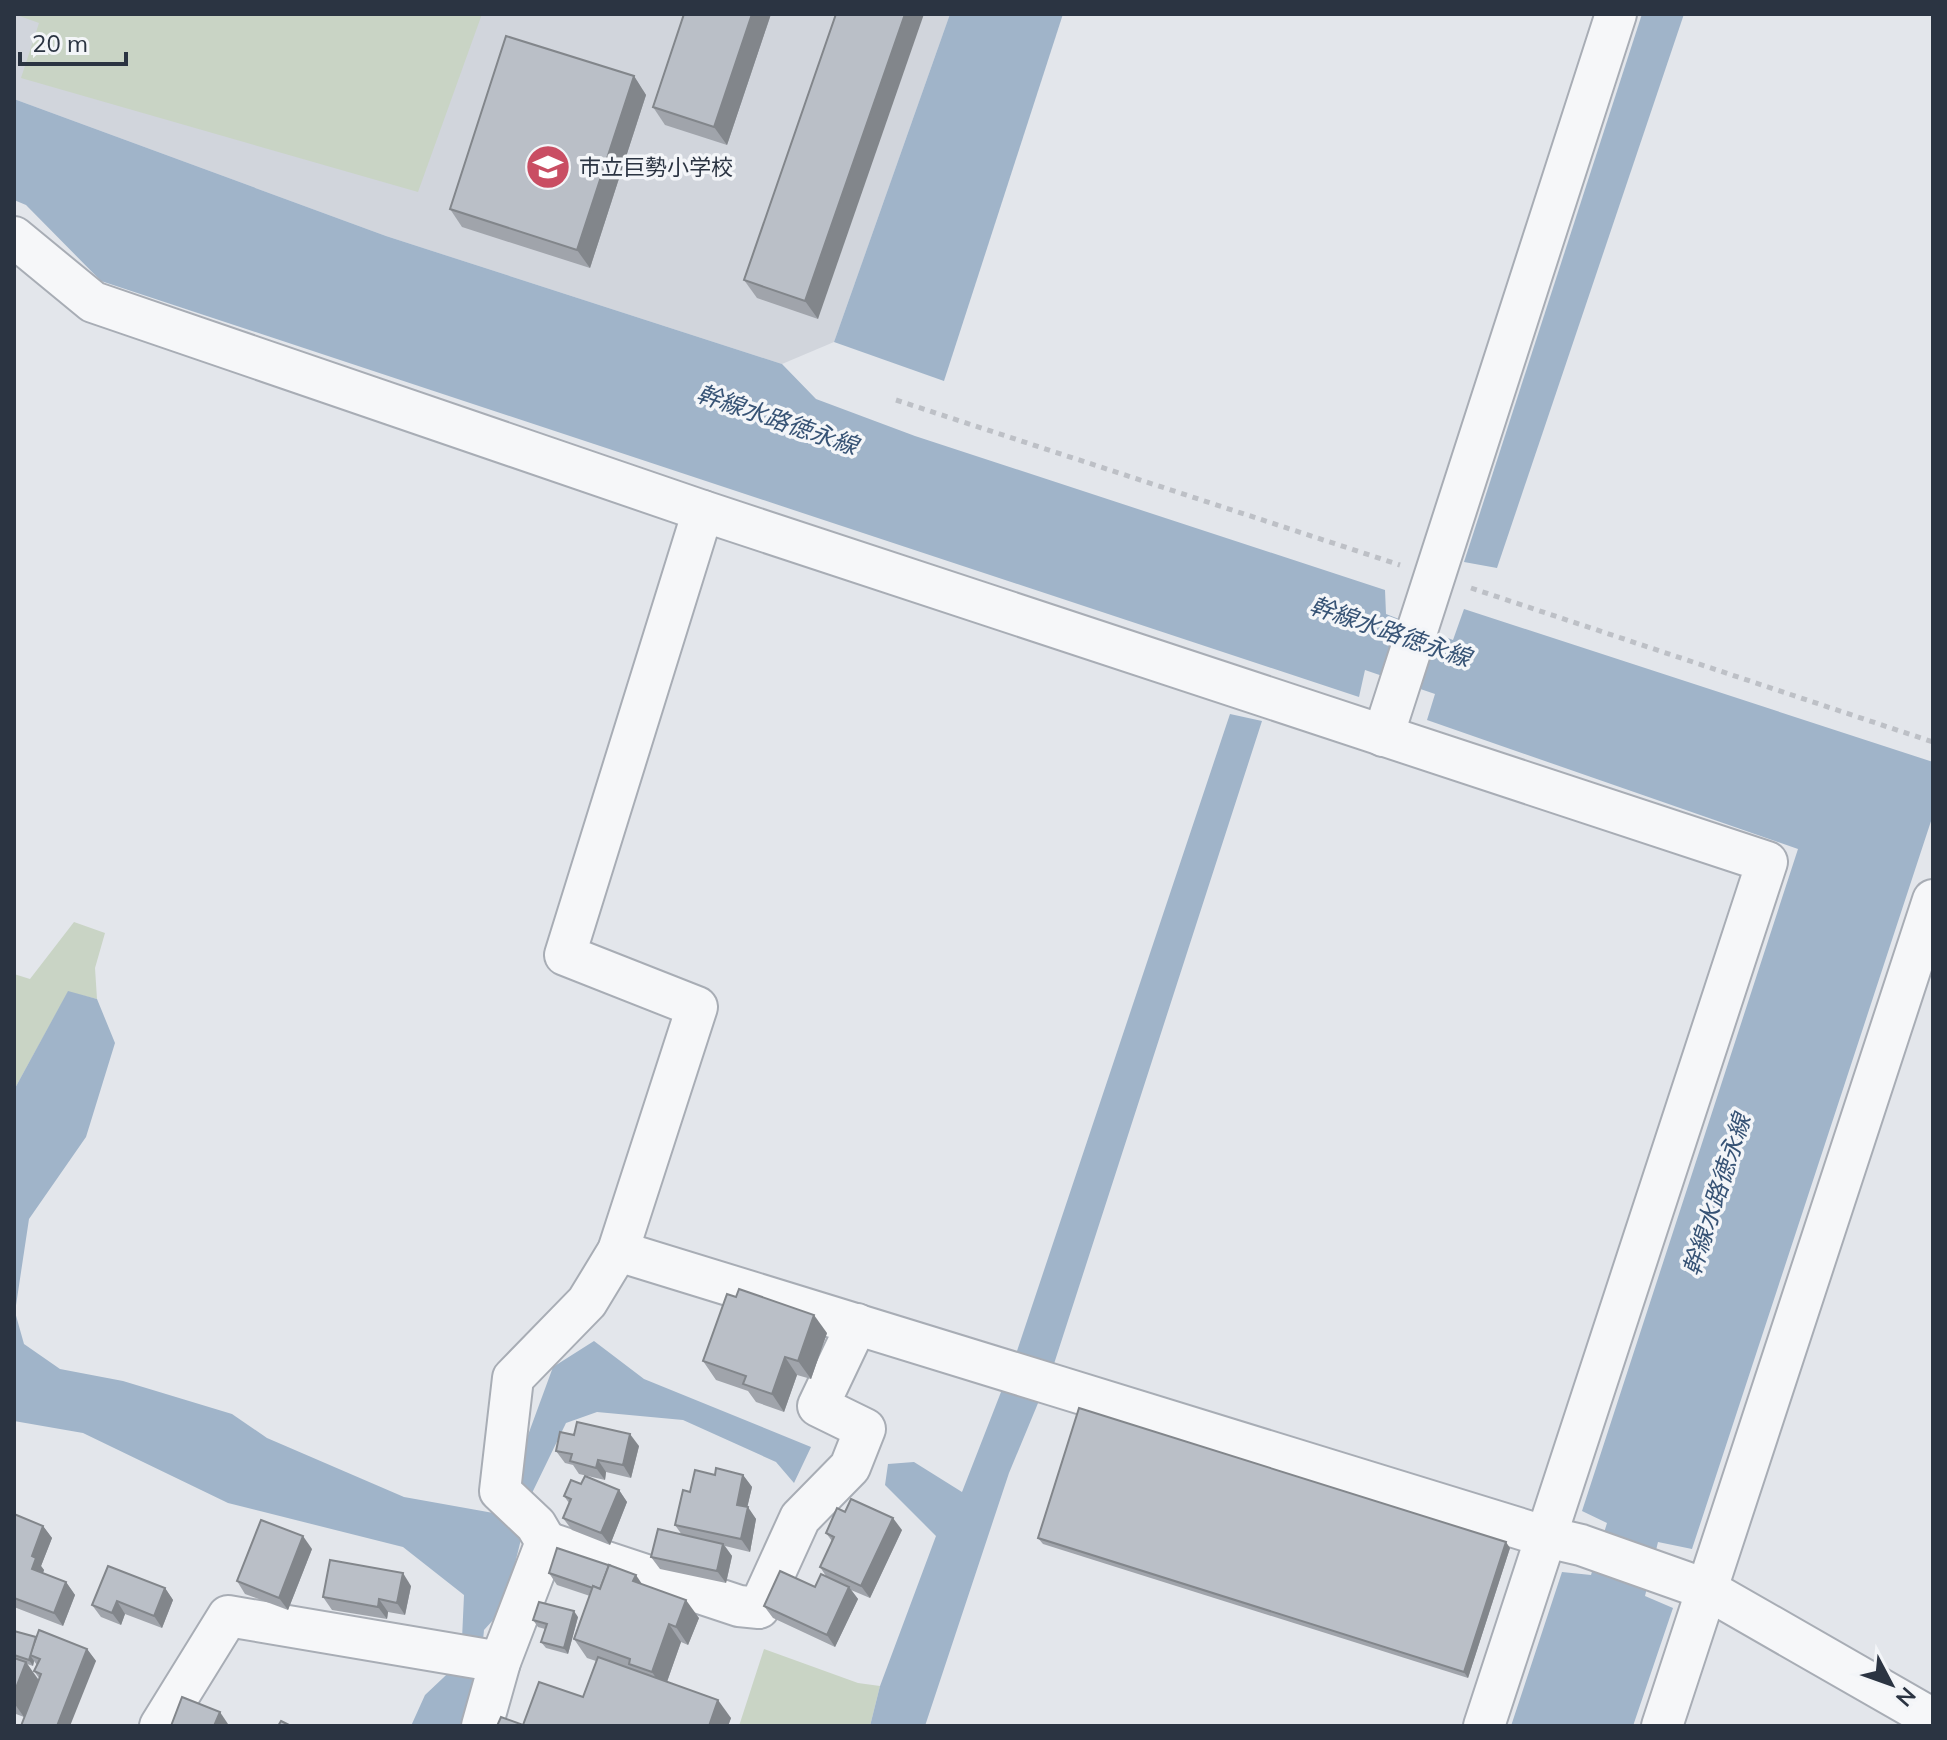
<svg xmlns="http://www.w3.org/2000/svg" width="1947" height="1740" font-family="Mulish,'Noto Sans JP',sans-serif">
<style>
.built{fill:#d1d5dc}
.green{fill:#c9d4c5}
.water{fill:#a0b4c9}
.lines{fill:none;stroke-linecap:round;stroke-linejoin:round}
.minor-casing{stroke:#a8adb5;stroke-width:44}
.path{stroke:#bdc0c6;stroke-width:5;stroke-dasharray:6 6;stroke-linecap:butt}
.minor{stroke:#f6f7f9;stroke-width:40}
.wall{fill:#a0a4ab;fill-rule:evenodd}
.shaded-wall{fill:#82868b}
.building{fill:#babfc7;stroke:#82868b;stroke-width:2}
.labels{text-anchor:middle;stroke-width:7;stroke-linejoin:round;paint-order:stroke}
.poi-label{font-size:22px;fill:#2b3442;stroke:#f3f5f8;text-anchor:start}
.water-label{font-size:24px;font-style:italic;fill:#375375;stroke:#f3f5f8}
</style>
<rect width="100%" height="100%" fill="#e3e6eb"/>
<polygon class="built" points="14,14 950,14 834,342 782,364 386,236 14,99"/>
<g class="green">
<polygon points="14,14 482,14 418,192 21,78 39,23"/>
<polygon points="74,922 105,933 95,968 97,999 68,992 14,1090 14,974 30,979"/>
<polygon points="764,1649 858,1683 880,1686 870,1726 739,1726"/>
</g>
<g class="water">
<polygon points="950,14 1063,14 944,381 834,342"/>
<polygon points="1642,14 1684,14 1497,568 1464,562"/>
<polygon points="14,99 386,236 782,364 816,399 915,436 1385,590 1386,614 1453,640 1464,609 1933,762 1933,815 1692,1549 1658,1542 1645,1596 1673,1608 1633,1726 1511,1726 1562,1572 1591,1575 1607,1523 1582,1511 1798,849 1427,720 1435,694 1365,670 1359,697 101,281 26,205 14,200"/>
<polygon points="1230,714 1262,721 1053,1367 1009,1473 925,1726 870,1726 880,1686 936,1536 885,1485 888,1464 914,1462 962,1492 1017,1351"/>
<polygon points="68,991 97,999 115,1043 86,1137 29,1219 15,1312 24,1344 60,1369 123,1381 232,1414 267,1438 404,1497 499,1514 553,1367 594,1341 644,1379 811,1447 794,1483 776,1462 683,1420 597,1412 566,1423 533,1491 504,1608 484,1630 479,1680 465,1726 411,1726 425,1695 461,1661 464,1595 403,1547 228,1503 83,1433 14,1421 14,1090"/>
</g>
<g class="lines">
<g class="minor-casing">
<g id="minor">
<polyline points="14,237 93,302 703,511 1767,862 1484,1726"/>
<polyline points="1383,736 1616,14"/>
<polyline points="618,1251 1547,1537 1581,1545 1708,1590 1933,1719"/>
<polyline points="546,1542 739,1606 759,1608 800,1518 850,1467 865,1429 818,1406 857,1324"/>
<polyline points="160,1726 228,1616 500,1662"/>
<polyline points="482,1726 500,1662 546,1542 536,1525 500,1491 513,1378 587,1302 618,1251 697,1007 565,955 703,511"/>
<polyline points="1662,1726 1933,900"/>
</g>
</g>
<g class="path">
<polyline points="896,400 1400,565"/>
<polyline points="1471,588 1933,742"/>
</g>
<use href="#minor" class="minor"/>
</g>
<g class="wall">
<polygon points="684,14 771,14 727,145 665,125 653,107"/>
<polygon points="836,14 818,319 757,298 744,280"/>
<polygon points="634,76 646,95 590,268 462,227 450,209"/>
<polygon points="827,1333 811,1379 797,1375 784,1412 756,1402 748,1391 716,1380 703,1361"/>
<polygon points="574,1435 639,1446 631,1478 606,1472 605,1480 579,1474 573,1465 565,1463 556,1451"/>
<polygon points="715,1475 743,1475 752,1487 747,1507 756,1519 750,1552 725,1546 732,1556 726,1583 660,1569 651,1557 682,1535 675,1525 690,1492"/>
<polygon points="581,1484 619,1490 627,1502 610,1545 572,1530 563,1518 569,1503 564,1496"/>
<polygon points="845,1512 902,1530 870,1598 851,1590 858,1599 835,1647 773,1618 764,1606 815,1587 826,1576 820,1567 832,1541 826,1533"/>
<polygon points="14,1514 43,1526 52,1538 41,1566 44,1570 43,1573 66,1582 75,1595 63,1626 14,1607"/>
<polygon points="1038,1538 1510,1548 1468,1678 1043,1544"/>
<polygon points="312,1549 288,1610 245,1594 237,1581"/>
<polygon points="549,1573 642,1584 699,1618 688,1645 681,1642 667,1682 731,1718 728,1726 497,1726 523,1725 583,1697 596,1661 587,1658 574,1639 590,1596 557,1585"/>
<polygon points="411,1586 405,1615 388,1612 387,1619 332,1610 323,1597"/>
<polygon points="165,1588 173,1600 162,1628 125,1614 121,1625 101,1617 92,1605"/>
<polygon points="578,1617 568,1654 546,1648 541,1642 545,1629 538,1627 533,1620"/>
<path d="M14,1631l22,6 51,12 9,12 -72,56 -8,-3 -2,6zM34,1661l3,4 -3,6 5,7v2l-12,-16 6,2z"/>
</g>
<g class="shaded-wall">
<polygon points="752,14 771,14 727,145 714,127"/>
<polygon points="905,14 924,14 818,319 805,301"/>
<polygon points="634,76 646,95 590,268 577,250"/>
<polygon points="814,1315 827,1333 811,1379 798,1361"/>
<polygon points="785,1357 797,1375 784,1412 772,1394"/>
<polygon points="630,1434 639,1446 631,1478 623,1465"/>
<polygon points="598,1460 606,1472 605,1480 596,1468"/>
<polygon points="743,1475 752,1487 745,1517 737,1505"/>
<polygon points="619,1490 627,1502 610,1545 601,1533"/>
<polygon points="748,1507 756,1519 750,1552 741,1539"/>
<polygon points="893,1518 902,1530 870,1598 861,1586"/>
<polygon points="43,1526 52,1538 41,1566 44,1570 40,1581 32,1569 32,1556"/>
<polygon points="303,1536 312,1549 288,1610 279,1598"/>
<polygon points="1506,1542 1510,1548 1468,1678 1464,1672"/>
<polygon points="723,1544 732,1556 726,1583 717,1571"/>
<polygon points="403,1573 411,1586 405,1615 397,1603"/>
<polygon points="636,1575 648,1593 633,1581"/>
<polygon points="66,1582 75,1595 63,1626 54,1613"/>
<polygon points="849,1587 858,1599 835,1647 827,1635"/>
<polygon points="165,1588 173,1600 162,1628 154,1616"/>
<polygon points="379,1599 388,1612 387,1619 378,1607"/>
<polygon points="686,1600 699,1618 688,1645 676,1627"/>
<polygon points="117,1601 125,1614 121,1625 112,1613"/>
<polygon points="574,1611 578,1617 568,1654 564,1648"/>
<polygon points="669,1624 681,1642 664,1690 652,1672"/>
<polygon points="87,1649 96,1661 70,1726 57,1726"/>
<polygon points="30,1655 34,1661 33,1666 29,1660"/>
<polygon points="26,1662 39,1681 24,1717 14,1703 14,1693"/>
<polygon points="718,1700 731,1718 728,1726 709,1726"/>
<polygon points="220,1712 228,1724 228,1726 214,1726"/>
</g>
<g class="building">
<polygon points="684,14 752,14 714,127 653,107"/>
<polygon points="836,14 905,14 805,301 744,280"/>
<polygon points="506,36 634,76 577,250 450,209"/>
<polygon points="739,1289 814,1315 798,1361 785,1357 772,1394 743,1384 746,1376 703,1361 727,1294 736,1297"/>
<polygon points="1079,1408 1506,1542 1464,1672 1038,1538"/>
<polygon points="577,1422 630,1434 623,1465 598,1460 596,1468 570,1461 572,1454 556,1451 560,1432 574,1435"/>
<polygon points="716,1468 743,1475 737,1505 748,1507 741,1539 675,1525 683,1490 690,1492 695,1470 715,1475"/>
<polygon points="585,1476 619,1490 601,1533 563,1518 571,1499 564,1496 571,1480 581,1484"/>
<polygon points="851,1499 893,1518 861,1586 820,1567 834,1537 826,1533 837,1508 845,1512"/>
<polygon points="14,1514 43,1526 32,1556 36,1558 32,1569 66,1582 54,1613 14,1598"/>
<polygon points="261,1520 303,1536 279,1598 237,1581"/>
<polygon points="658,1529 723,1544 717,1571 651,1557"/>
<polygon points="557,1548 611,1566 609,1565 600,1589 593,1586 593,1588 549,1573"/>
<polygon points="330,1560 403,1573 397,1603 379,1599 378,1607 323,1597"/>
<polygon points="609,1565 636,1575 633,1581 686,1600 676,1627 669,1624 652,1672 629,1664 630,1659 574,1639 593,1586 600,1589"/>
<polygon points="108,1566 165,1588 154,1616 117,1601 112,1613 92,1605"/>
<polygon points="780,1571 815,1587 821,1574 849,1587 827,1635 764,1606"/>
<polygon points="539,1602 574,1611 564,1648 541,1642 547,1624 533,1620"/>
<polygon points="39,1630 87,1649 57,1726 21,1726 41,1674 34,1671 40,1659 30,1655"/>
<polygon points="14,1631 36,1637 29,1660 14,1655"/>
<polygon points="598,1657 718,1700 709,1726 497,1726 501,1717 523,1725 539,1682 583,1697"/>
<polygon points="14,1658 26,1662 14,1693"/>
<polygon points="182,1697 220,1712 214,1726 171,1726"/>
<polygon points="281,1721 291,1726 278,1726"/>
</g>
<defs>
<g id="school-disc" transform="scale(2.3)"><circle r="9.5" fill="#c94e63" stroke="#f3f5f8"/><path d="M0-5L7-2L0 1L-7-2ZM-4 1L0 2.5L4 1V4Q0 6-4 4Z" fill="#fff"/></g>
</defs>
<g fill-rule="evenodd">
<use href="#school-disc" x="548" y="167"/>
</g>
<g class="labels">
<g class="poi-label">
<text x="579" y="175">市立巨勢小学校</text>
</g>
<g class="water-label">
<text transform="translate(777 420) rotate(19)" y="8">幹線水路徳永線</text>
<text transform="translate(1390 632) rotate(19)" y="8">幹線水路徳永線</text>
<text transform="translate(1717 1195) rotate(-72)" y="8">幹線水路徳永線</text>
</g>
</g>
<rect width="1947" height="1740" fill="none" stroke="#2b3442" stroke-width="32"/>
<g transform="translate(1891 1684) rotate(131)" stroke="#f3f5f8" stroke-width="6" paint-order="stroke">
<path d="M0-6L14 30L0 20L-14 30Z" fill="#2b3442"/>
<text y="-12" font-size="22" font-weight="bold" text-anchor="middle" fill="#2b3442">N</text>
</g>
<path d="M20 52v12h106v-12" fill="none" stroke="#2b3442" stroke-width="4"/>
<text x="32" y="52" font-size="24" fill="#2b3442" stroke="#f3f5f8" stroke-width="6" paint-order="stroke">20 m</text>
</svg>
